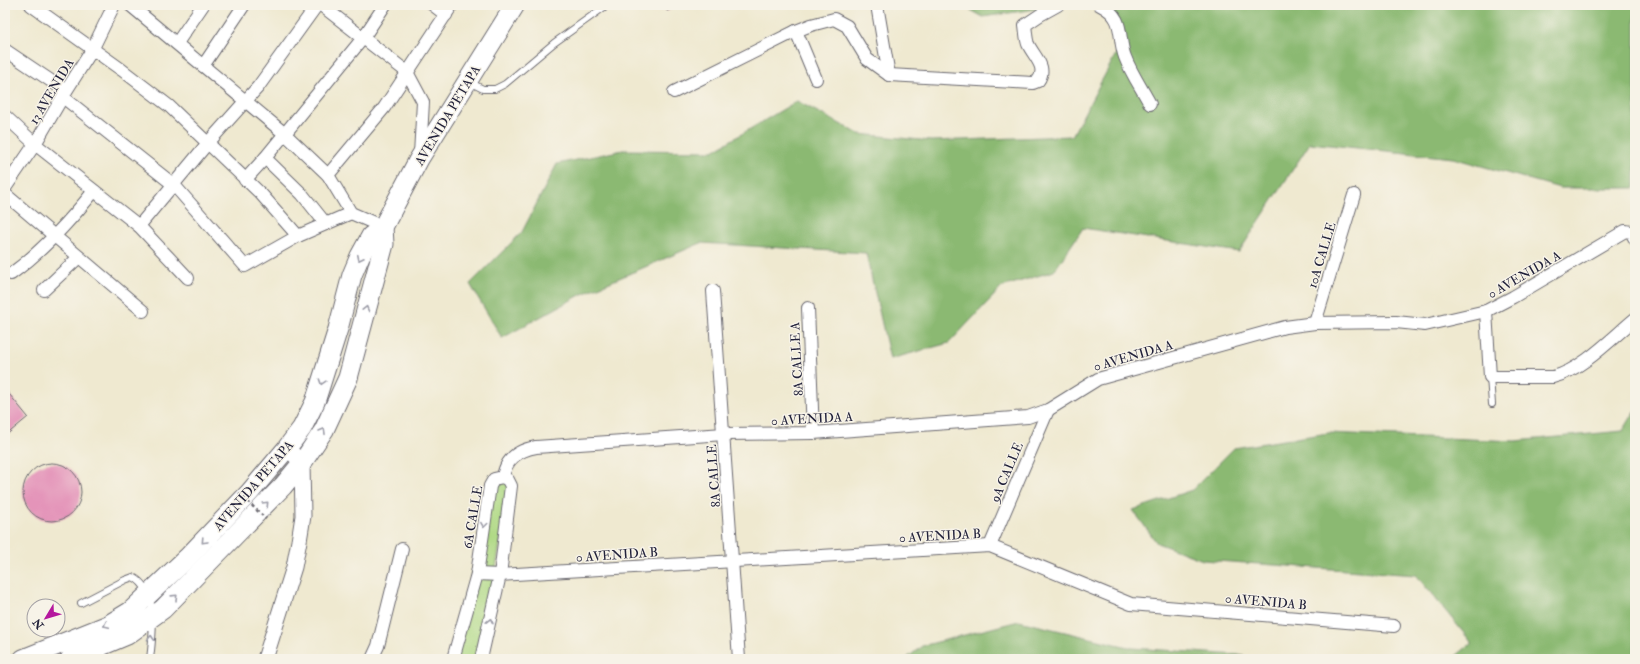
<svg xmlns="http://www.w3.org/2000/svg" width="1640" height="664" font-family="'IM FELL Double Pica',serif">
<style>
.green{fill:#afd984;stroke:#687e60}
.forest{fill:#8bb972;stroke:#566e56}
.building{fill:#e494b9}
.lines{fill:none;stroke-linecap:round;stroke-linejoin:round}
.service-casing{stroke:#6a686f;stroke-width:8}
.minor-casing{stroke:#6a686f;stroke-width:14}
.tertiary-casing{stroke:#6a686f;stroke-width:17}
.primary-casing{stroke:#6a686f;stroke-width:21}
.service{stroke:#fff;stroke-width:6}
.minor{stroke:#fff;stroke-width:12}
.tertiary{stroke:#fff;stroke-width:15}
.primary{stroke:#fff;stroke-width:19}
.path-bridge{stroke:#6a686f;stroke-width:2.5;stroke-dasharray:3 3;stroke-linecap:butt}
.oneway{stroke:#9c9ca7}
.labels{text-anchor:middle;stroke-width:3;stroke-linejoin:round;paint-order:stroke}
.street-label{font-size:13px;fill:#22223b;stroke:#f7f3e8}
</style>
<rect width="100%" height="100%" fill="#f7f3e8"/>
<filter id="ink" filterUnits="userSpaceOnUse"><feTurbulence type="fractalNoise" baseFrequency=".025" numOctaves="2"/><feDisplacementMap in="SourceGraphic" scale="8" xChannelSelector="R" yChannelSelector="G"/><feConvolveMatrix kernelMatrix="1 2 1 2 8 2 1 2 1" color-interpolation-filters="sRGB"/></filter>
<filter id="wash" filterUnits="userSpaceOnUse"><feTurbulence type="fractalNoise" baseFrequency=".012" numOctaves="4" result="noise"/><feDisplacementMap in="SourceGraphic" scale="16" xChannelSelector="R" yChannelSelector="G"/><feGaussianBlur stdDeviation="0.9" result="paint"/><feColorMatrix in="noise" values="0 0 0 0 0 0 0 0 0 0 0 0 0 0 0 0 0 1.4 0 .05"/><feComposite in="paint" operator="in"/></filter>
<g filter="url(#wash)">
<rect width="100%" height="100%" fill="#efe9d0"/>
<polygon class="green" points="493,481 510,483 481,659 453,659"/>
<g class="forest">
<polygon points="962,5 1062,5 983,17"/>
<polygon points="1101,5 1635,5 1635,188 1560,188 1453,158 1310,143 1239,252 1083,228 1054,271 1002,287 949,343 890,359 866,253 701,243 582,294 502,338 470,284 522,232 557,164 623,150 713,151 797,101 859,134 931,141 1072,136 1123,41"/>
<polygon points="1635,411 1635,659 1452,659 1472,643 1416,575 1203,560 1157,543 1133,510 1192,490 1234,448 1328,433 1515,441 1623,431"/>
<polygon points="1019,621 1132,648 1238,655 1257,659 906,659 922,646"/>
</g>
<g id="blocks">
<g class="building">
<polygon points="664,5 679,5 667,11"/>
<polygon points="5,389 28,417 5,436"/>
<circle cx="52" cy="492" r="29"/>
</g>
</g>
</g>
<g filter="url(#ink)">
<use href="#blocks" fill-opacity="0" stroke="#6a686f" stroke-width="1"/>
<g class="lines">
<g class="service-casing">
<g id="service">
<polyline points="469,82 483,89 495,89 505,84 554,43 607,5"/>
<polyline points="1490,377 1492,404"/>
<path d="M81,603l44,-23 8,-3c26,13 20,58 17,82"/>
<polyline points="98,650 106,659"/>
</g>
</g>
<g class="minor-casing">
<g id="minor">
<polyline points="31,5 122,70 169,106 261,194 298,236"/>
<polyline points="130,5 285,134 328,175 351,213 383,227"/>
<polyline points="321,5 407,72 423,102 420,154"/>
<polyline points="433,5 446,15"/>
<polyline points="877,5 889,75"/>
<path d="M1100,5c26,13 17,31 25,52 6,16 17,32 25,47"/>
<polyline points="796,31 816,79"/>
<polyline points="177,43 203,5"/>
<polyline points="5,50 66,91"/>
<polyline points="203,66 244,5"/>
<path d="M674,92l122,-61 15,-6 23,-6 13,7 20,33 22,16 144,8 5,-2c10,-14 -4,-24 -10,-37 -2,-5 -2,-13 -3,-19l15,-10 18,-10"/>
<polyline points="63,97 174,185 245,266 298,236 351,213"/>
<polyline points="5,116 35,144 139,226 188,278"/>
<polyline points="265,158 302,194 326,224"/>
<polyline points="328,175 384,108 452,5"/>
<polyline points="245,180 265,158 363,38 385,5"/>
<polyline points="5,188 35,144 66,91 92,50 114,5"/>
<polyline points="5,194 143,311"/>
<polyline points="139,226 207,144 258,87 317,5"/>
<path d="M11,274c32,-23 58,-52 83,-83"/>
<polyline points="44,290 79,257"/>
<polyline points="713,291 739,659"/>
<polyline points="808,308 813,433"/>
<path d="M1486,311l4,66h63c29,-7 59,-39 82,-58"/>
<polyline points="1315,323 1354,195"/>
<path d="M503,477c3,-19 16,-27 33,-30l188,-13 89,-1 215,-16 20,-7 50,-31 187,-52 30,-4 81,-1 29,3 61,-14 27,-14 112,-66 6,1 4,7"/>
<polyline points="990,546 1048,410"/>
<polyline points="477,574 500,575 990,546 1131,604 1394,626"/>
<polyline points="372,659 378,646 402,549"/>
<polyline points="453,659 477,574 490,486 494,479 503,477 508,480 511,486 500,575 481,659"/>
</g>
</g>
<g class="tertiary-casing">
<polyline id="tertiary" points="265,659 294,567 299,541 303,516 302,463 287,448"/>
</g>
<g class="primary-casing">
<g id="primary">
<polyline points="23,659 108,625 131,611 187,558 250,492 287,448 302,428 315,402 338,329 352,275 360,256 371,236 383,227 419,159 515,5"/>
<polyline points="70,659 127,635 163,609 283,486 302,463 324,430 348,378 384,244 383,227"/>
</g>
</g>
<use href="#service" class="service"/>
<use href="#minor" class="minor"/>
<use href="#tertiary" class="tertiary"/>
<use href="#primary" class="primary"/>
<polyline class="path-bridge" points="239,493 266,519"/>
</g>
<defs><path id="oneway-chevron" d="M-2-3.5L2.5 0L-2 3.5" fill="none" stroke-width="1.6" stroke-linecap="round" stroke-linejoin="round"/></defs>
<g class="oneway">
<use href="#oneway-chevron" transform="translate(360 258) rotate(116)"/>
<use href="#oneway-chevron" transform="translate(366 309) rotate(-76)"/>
<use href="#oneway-chevron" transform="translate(322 382) rotate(108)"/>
<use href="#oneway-chevron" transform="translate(323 431) rotate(-60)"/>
<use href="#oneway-chevron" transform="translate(266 504) rotate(-46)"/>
<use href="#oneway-chevron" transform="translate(484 525) rotate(98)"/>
<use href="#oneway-chevron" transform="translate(204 541) rotate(133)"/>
<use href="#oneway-chevron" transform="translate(175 597) rotate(-44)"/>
<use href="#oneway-chevron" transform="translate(490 621) rotate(-78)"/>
<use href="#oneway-chevron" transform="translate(106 625) rotate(155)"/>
<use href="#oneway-chevron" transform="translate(151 638) rotate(-87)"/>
</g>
</g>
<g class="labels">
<g class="street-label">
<text transform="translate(51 91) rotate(-59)" y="5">13 AVENIDA</text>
<text transform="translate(447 115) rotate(-59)" y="5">AVENIDA PETAPA</text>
<text transform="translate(1321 255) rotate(-73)" y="5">10A CALLE</text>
<text transform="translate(1524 274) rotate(-30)" y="5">0 AVENIDA A</text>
<text transform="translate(1133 355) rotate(-16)" y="5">0 AVENIDA A</text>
<text transform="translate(796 359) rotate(-93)" y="5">8A CALLE A</text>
<text transform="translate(812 418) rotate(-3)" y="5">0 AVENIDA A</text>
<text transform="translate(1006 472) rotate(-67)" y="5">9A CALLE</text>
<text transform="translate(713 476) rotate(-94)" y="5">8A CALLE</text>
<text transform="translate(253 485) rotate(-49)" y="5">AVENIDA PETAPA</text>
<text transform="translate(472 517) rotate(-80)" y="5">6A CALLE</text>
<text transform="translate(940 535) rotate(-3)" y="5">0 AVENIDA B</text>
<text transform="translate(617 554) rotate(-4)" y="5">0 AVENIDA B</text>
<text transform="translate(1266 601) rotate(5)" y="5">0 AVENIDA B</text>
</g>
</g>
<rect width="1640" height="664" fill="none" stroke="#f7f3e8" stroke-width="20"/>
<g transform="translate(46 618) rotate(232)"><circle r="19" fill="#f7f3e8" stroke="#a29fa3"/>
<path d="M0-3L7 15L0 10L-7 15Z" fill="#b5179e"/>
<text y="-6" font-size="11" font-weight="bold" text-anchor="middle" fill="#22223b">N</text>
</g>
</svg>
